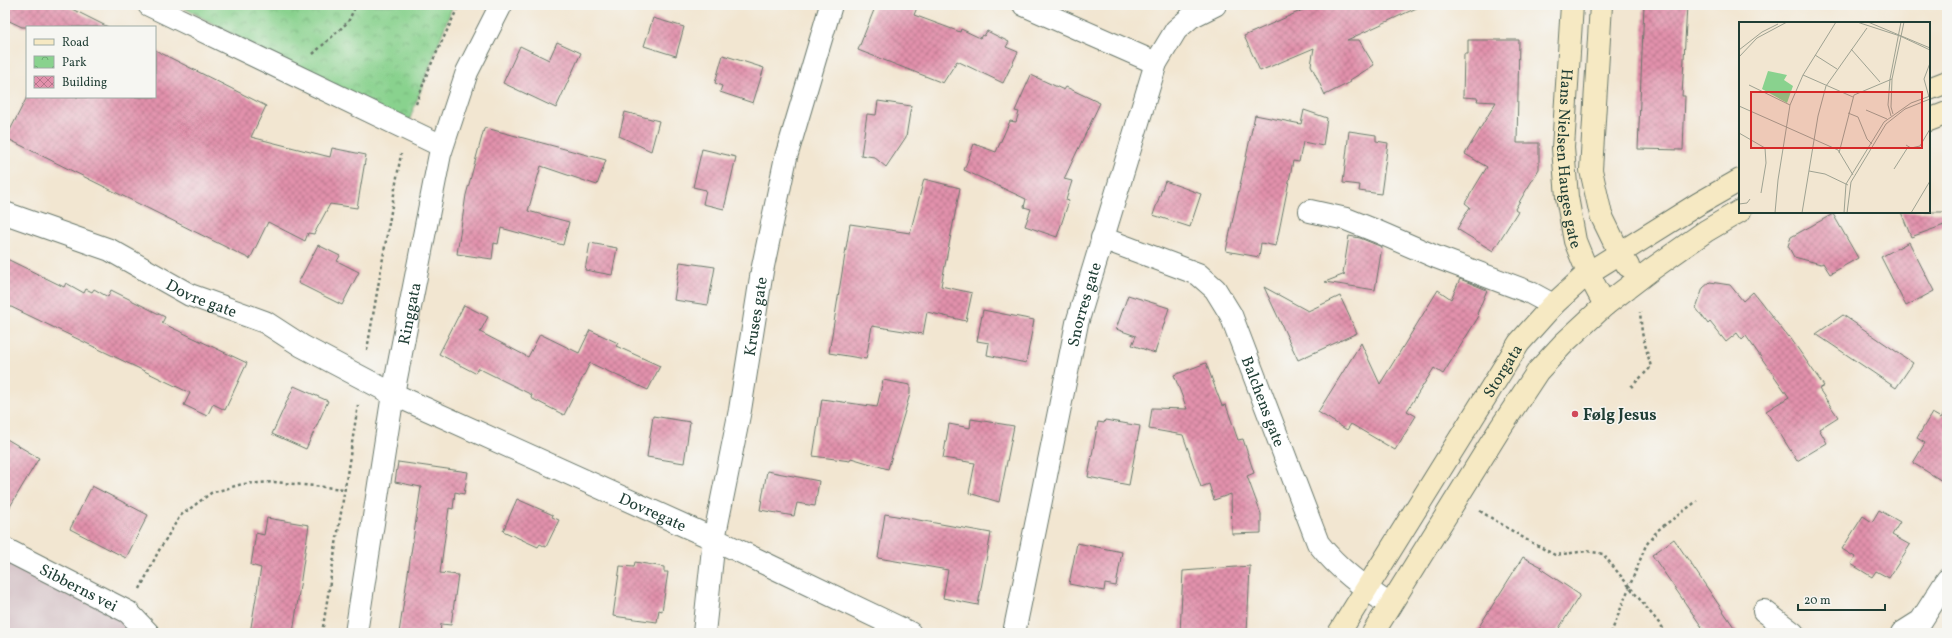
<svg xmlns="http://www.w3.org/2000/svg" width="1952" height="638" font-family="Vollkorn,serif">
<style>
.industrial{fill:#d2bec3}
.park{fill:url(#park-crowns);stroke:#548861}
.building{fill:url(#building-cross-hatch)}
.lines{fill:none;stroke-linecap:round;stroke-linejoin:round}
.street-casing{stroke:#69786b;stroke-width:24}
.secondary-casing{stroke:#69786b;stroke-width:24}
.path{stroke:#69786b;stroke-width:2.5;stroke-dasharray:3 3;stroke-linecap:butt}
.street{stroke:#fff;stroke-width:22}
.secondary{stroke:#f6e9c3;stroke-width:22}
.poi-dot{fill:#d1495b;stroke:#f6f6f2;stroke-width:1.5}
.labels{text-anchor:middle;stroke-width:3;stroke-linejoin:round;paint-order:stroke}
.street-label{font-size:16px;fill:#1f3d34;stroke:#f6f6f2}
.poi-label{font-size:16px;font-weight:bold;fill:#1f3d34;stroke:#f6f6f2;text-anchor:start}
.inset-road{fill:none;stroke:#9ea292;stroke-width:1}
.view{fill:#d62828;fill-opacity:0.15;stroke:#d62828;stroke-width:2}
.inset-edge{fill:none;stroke:#1f3d34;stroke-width:2}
</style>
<defs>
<pattern id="park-crowns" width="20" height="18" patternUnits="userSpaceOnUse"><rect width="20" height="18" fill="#89d28e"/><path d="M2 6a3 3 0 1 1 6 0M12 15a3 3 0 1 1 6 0" fill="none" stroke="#6fac75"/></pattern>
<pattern id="building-cross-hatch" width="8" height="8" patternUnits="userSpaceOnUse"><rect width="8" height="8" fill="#e291ac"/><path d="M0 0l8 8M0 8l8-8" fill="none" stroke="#b7788d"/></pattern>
</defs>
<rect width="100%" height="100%" fill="#f6f6f2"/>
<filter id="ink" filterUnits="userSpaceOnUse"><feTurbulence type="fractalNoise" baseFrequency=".025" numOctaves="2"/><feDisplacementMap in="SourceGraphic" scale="8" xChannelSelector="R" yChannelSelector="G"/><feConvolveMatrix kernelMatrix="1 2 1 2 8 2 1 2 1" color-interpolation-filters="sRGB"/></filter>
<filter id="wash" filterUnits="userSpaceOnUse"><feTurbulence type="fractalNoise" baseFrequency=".012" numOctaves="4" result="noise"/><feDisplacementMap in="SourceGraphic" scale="16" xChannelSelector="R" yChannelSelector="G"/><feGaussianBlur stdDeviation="0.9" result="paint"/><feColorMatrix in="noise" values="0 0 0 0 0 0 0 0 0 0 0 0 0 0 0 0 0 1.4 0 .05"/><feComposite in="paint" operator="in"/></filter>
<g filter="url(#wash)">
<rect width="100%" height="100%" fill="#f2e6d1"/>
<polygon class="industrial" points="5,549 148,633 5,633"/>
<polygon class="park" points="179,5 453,5 406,129"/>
<g id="blocks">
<g class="building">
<polygon points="5,5 64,5 108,27 22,27 5,19"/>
<polygon points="876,5 918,5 914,15 960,32 961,29 980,38 982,35 984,36 987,31 1009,42 1006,47 1018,52 1003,83 957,61 943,83 858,50"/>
<polygon points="1314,5 1423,5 1347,40 1359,40 1374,65 1350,80 1351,82 1325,95 1311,65 1314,48 1260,71 1244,36"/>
<polygon points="1644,5 1687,5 1682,96 1685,96 1683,150 1638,149"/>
<polygon points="653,18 684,27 676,56 644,46"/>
<polygon points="1468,40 1519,40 1517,143 1539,143 1539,169 1515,209 1518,211 1493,251 1457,229 1470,207 1465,203 1487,167 1465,154 1496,102 1477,101 1478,98 1463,97 1464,54 1468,54"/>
<polygon points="557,42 581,53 556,108 503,83 520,46 549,60"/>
<polygon points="155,50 266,106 251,137 330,157 332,148 366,155 357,208 330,204 314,234 308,233 305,241 268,222 250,259 6,138 27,97 155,97"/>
<polygon points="723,55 764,68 753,103 720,92 722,86 715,83"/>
<polygon points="1031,75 1064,90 1066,87 1100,103 1064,179 1072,181 1066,200 1069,201 1057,237 1025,226 1031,209 1024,207 1026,199 964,170 974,144 996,152 1010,121 1016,122 1019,112 1015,111"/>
<polygon points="878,101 911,106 906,137 886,167 874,157 861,155 867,114 876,115"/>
<polygon points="1304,110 1327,118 1323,146 1303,142 1299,162 1293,161 1276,246 1261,243 1259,257 1226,251 1255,115 1301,124"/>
<polygon points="625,112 659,121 651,151 619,136"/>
<polygon points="486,128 606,160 597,185 541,166 528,211 569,222 563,245 501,228 498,244 494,243 492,259 457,254 466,195 484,129"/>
<polygon points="1349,131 1376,135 1376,141 1388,143 1381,194 1359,191 1360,185 1343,183"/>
<polygon points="702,149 736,157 724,209 703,204 706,190 693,187"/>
<polygon points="924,179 960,188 941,286 972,293 966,321 927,312 923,334 872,326 866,359 829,353 850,224 910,233"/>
<polygon points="1165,181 1201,194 1190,227 1153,215"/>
<polygon points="1901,212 1947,212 1947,224 1911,237"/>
<polygon points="1833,214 1858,258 1830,274 1823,263 1821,264 1794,257 1788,246 1791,237"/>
<polygon points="1349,236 1360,238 1382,247 1375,290 1325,282 1345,274 1343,273"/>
<polygon points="1909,242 1934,291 1906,306 1881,257"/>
<polygon points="590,243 617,248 612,275 585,270"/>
<polygon points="318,245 340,256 337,261 359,272 342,305 298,283"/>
<polygon points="5,258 64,287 66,283 84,293 86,289 92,292 94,289 108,297 111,290 165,317 162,323 247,363 225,410 213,404 207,416 184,405 190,393 5,304"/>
<polygon points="680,262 715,267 708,305 674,300"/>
<polygon points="1460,279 1487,290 1477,314 1479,316 1443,374 1434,368 1407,411 1416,416 1395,450 1351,424 1347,430 1318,412 1361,343 1380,384 1438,290 1451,299"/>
<polygon points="1710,282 1730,285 1743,301 1753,292 1788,337 1789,336 1824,386 1819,389 1838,417 1819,429 1827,443 1797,461 1766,411 1789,397 1746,336 1742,340 1737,333 1726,342 1710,322 1708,324 1696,308 1703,288"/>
<polygon points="1264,287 1308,311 1340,296 1357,333 1298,360"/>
<polygon points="1128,295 1169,308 1155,353 1132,345 1136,336 1116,329"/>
<polygon points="464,305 488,317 480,332 528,357 540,334 579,353 590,330 618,343 616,346 660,366 648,390 590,363 564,415 531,398 532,395 478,368 475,373 439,354"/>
<polygon points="983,310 1034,320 1026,363 987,355 989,343 977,341"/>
<polygon points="1843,315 1913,363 1896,388 1816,334"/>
<polygon points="1206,363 1222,406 1226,405 1238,440 1243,439 1254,473 1247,476 1261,514 1261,533 1232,534 1231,494 1214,500 1209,484 1201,487 1183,435 1149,429 1152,408 1187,409 1174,375"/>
<polygon points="883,380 910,385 910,394 888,469 851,458 850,461 813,456 822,399 877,407"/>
<polygon points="294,386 328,401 306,449 272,434"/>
<polygon points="1947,408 1947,484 1913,463 1925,443 1917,438 1932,413 1941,418"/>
<polygon points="653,416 690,422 684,463 647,457"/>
<polygon points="971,419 1014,426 999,502 969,493 975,463 943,458 949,424 970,428"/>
<polygon points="1105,420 1140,426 1129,485 1088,477 1098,422 1104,423"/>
<polygon points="5,438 39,458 5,515"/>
<polygon points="398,462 468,472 464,494 455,492 453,509 449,508 440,573 458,575 451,625 441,624 440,633 399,633 421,487 395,482"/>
<polygon points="767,471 819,481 815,506 797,503 794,516 760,510"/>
<polygon points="92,486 148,515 126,558 70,529"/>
<polygon points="517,499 553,515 552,517 559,520 546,547 540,544 538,547 503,531"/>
<polygon points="1879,510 1900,522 1892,535 1910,545 1889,578 1876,571 1872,577 1851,564 1855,557 1842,549 1863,516 1872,522"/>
<polygon points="885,514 991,533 978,605 943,598 948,570 878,558"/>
<polygon points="267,518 309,525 293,633 250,633 261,568 251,565 256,533 264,535"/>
<polygon points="1674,539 1738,633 1706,633 1652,555"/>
<polygon points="1077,543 1122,552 1116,586 1105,584 1104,591 1069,584"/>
<polygon points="1523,557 1542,567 1541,569 1580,595 1556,633 1475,633"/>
<polygon points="635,562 664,567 664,572 668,572 662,611 659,610 657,622 613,616 620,566 634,567"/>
<polygon points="1250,566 1247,633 1180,633 1183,571"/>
</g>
</g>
</g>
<g filter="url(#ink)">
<use href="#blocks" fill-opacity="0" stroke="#69786b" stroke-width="1"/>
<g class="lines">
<g class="street-casing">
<g id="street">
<polyline points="149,5 442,146"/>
<polyline points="1024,5 1156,63"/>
<polyline points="1310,211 1346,219 1376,231 1436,257 1529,292 1553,305"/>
<path id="s1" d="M5,213l105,37 80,45 75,27 37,24 91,48 321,145 196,94"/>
<path id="s2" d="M1102,238l96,36 17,15 16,26 87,228c20,26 45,44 72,62"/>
<path id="s3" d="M5,549l123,63 20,21"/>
<polyline points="1764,611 1793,633"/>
<path id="s4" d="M356,633l37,-239 47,-240 27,-82 34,-67"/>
<path id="s5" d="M704,633l10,-94 26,-129 22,-139 24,-114 45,-152"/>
<path id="s6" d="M1014,633l63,-310 79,-260 20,-33 15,-13 24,-12"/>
<polyline points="1902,633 1921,621 1947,580"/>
</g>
</g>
<g class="secondary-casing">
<g id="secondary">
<path id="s7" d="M1572,5l-9,143 4,49 8,44 13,32 17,32"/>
<polyline points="1601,5 1591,170 1601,215 1620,254 1628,266"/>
<polyline points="1929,89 1947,82"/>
<polyline points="1929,120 1947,113"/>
<path id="s8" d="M1339,633l180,-290 34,-38 35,-32 110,-69 42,-24"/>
<polyline points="1373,633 1501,427 1538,371 1564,343 1605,305 1652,269 1706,231 1740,211"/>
</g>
</g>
<g class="path">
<polyline points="313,54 348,22 356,5"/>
<polyline points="416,104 428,71 459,5"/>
<polyline points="367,350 401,154"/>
<polyline points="1631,387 1651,367 1642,333 1640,312"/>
<polyline points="1480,511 1527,540 1555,555 1587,551 1603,554 1667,633"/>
<polyline points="140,589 158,552 180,516 211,493 242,484 274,482 344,489"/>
<polyline points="322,633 358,405"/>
<polyline points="1611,633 1646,545 1658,530 1697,501"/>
</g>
<use href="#street" class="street"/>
<use href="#secondary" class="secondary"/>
</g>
</g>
<circle class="poi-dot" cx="1575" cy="414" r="4"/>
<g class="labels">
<g class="street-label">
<text dy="6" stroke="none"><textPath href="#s7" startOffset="154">Hans Nielsen Hauges gate</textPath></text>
<text dy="6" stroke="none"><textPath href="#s1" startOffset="215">Dovre gate</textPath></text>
<text dy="6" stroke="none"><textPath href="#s6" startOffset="336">Snorres gate</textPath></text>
<text dy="6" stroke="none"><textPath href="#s4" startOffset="324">Ringgata</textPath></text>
<text dy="6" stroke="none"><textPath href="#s5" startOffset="321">Kruses gate</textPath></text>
<text dy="6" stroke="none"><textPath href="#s8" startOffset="309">Storgata</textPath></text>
<text dy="6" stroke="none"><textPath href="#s2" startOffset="248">Balchens gate</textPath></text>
<text dy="6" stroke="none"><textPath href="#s1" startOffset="715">Dovregate</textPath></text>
<text dy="6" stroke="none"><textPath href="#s3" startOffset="83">Sibberns vei</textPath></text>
</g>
<g class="poi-label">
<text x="1583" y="420">Følg Jesus</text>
</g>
</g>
<g transform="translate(1739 22)">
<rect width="191" height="191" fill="#f2e6d1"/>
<path d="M29,49l19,4 -3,5 9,6 -6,17 -25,-14z" fill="#89d28e"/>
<path class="inset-road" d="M118,0l43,14 30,14M129,0l62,26M112,27l29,33M0,28l23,-18 16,-8M76,33l22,14M0,35l18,-19 30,-16M64,53l50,22M10,63l41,20M190,75l-5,-18 6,-16M0,84l99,44 15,25M127,88l21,9M109,91l10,4 9,22 5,5M154,92l-2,-7 1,-28 12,-57M152,94l-3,-11 2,-26 11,-57M0,111l26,15 1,15 -5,30M167,123l5,3 9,-2 10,-17M100,131l15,-58 38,-16M155,147l14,-22M70,149l16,3 23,11M0,182l8,-1 3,-4M36,191l3,-33 12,-75 13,-30 33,-53M63,191l16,-97 8,-30 41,-58M105,191l2,-29 38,-62 27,-19 19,-7M108,191l4,-31 35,-58 19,-15 25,-10M172,191l19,-32"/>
<path class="view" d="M12,70h171v56h-171z"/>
<rect width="191" height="191" class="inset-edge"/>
</g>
<rect width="1952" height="638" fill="none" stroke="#f6f6f2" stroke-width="20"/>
<rect x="26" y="26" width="130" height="72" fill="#f6f6f2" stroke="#a0aca6"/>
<rect x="34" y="39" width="20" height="6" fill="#f6e9c3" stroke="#a0aca6"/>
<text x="62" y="46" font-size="12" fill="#1f3d34">Road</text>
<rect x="34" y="56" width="20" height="12" fill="url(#park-crowns)" stroke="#a0aca6"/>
<text x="62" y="66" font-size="12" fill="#1f3d34">Park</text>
<rect x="34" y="76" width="20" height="12" fill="url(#building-cross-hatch)" stroke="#a0aca6"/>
<text x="62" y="86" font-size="12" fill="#1f3d34">Building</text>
<path d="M1798 604v6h87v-6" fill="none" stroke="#1f3d34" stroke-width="2"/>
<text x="1804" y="604" font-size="12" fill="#1f3d34" stroke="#f6f6f2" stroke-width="3" paint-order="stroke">20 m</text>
</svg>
